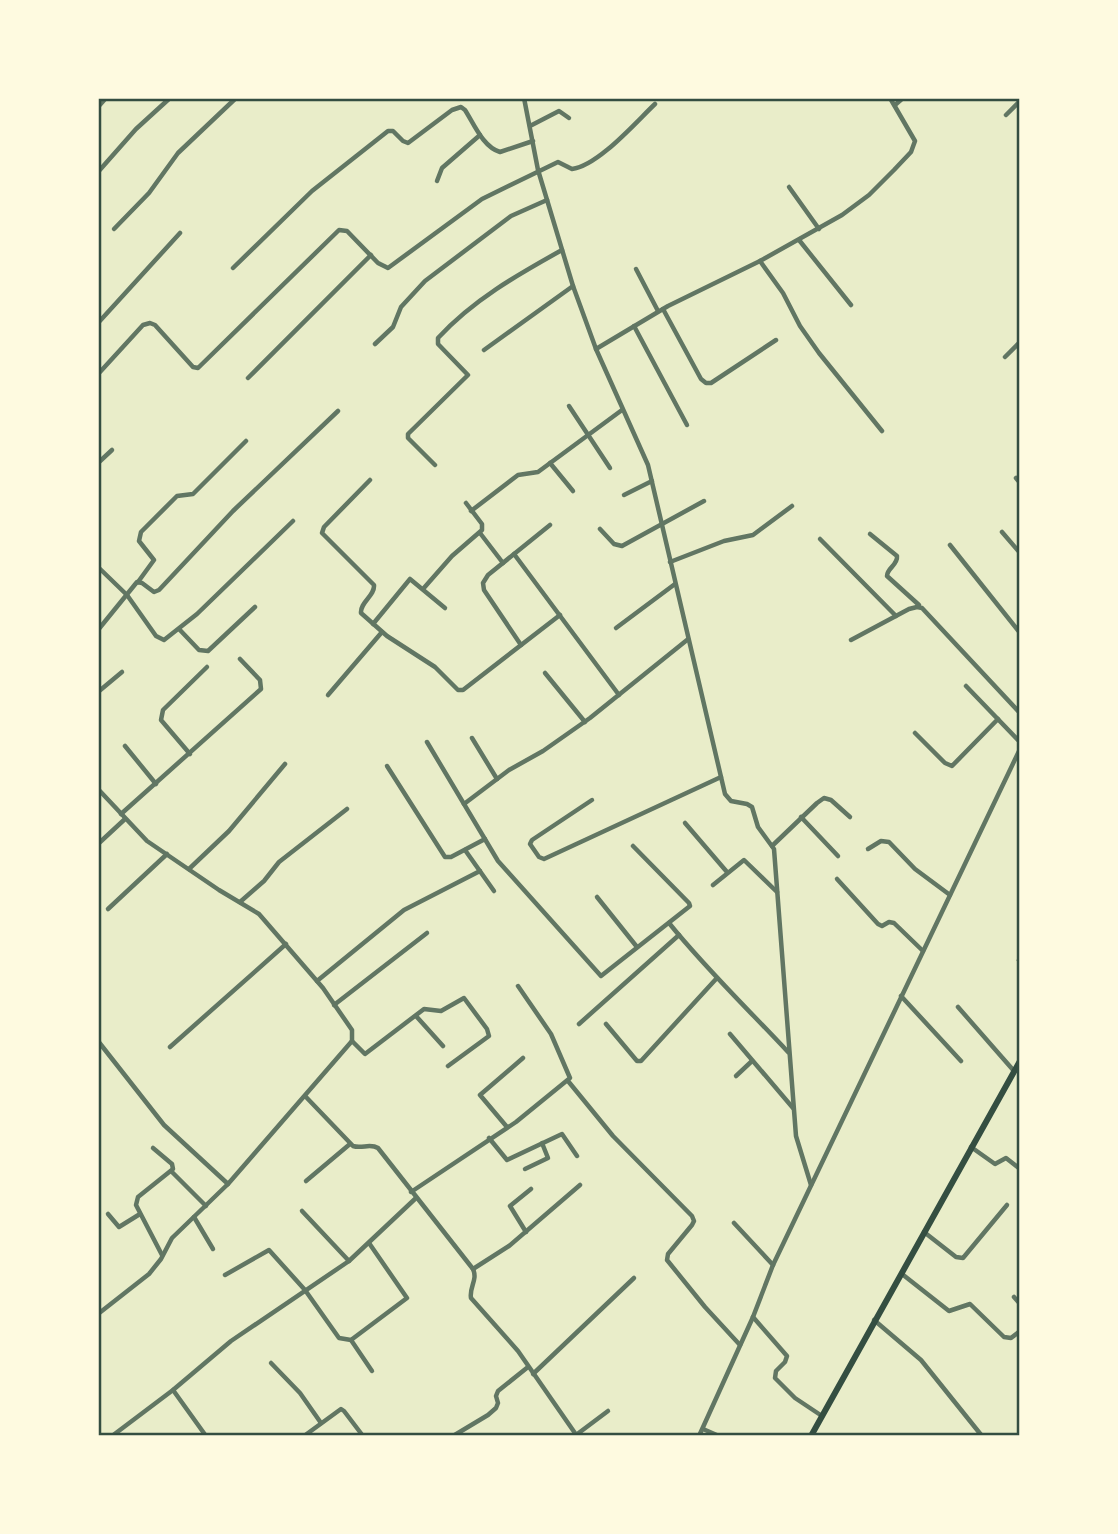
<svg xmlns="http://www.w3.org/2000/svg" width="1118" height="1534" font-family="Rubik,sans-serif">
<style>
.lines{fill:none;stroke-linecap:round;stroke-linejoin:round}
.minor{stroke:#617663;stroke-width:4.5}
.secondary{stroke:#344e41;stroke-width:6}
.neatline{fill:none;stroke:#344e41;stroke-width:2.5}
</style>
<rect width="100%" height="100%" fill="#e9edc9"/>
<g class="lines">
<g class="minor">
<polyline points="524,98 538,170 573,286 596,349 648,465 725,794 731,801 747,804 752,807 758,827 774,849 796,1136 811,1185"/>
<polyline points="988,98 989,98"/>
<polyline points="895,105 903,98"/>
<polyline points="98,107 106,98"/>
<polyline points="1006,115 1020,101"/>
<polyline points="530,126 559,111 569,118"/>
<polyline points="98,172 136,129 170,98"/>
<polyline points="437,181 442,168 480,135"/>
<polyline points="789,187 819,229"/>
<polyline points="114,229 149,193 178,153 236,98"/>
<polyline points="799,240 851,305"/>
<polyline points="760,261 783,293 800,326 819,353 882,431"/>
<path d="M233,268l79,-77 76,-60h5l10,10 5,2 44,-33 9,-3 4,3c9,14 18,37 35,42l33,-11"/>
<polyline points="636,269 658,311"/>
<polyline points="663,309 701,379 706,383 711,383 776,340"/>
<polyline points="98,323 180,233"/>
<polyline points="634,326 687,425"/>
<polyline points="375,344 393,327 401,307 425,281 511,216 547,200"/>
<polyline points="596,349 668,306 760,261 842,215 869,195 894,170 911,152 915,141 890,98"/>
<polyline points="484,350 573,286"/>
<polyline points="1005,357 1020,342"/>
<path d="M100,372l43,-47 7,-2 5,2 38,42 5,1 141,-138 8,1 31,32 10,5 94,-69 76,-37 14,7c26,-3 64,-47 83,-65"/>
<polyline points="248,378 371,255"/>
<polyline points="569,406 610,468"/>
<polyline points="98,463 112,450"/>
<polyline points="550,463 573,491"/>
<path d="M435,465l-27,-27v-4l60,-59 -30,-31v-6c35,-38 79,-63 124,-88"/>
<polyline points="1016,478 1020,483"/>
<path d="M370,480l-46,47 -2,6 52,52c1,11 -14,17 -13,28l26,23 48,31 23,23h5l97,-75"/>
<polyline points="624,495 652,481"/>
<polyline points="471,511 518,475 538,472 622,410"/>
<polyline points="600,529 614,544 622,546 704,501"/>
<polyline points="1002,532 1020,553"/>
<polyline points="480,533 503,563"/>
<path d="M870,534l27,22c1,9 -10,12 -10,20l32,29"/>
<polyline points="820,539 896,616"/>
<polyline points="950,545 1020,633"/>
<polyline points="514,554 619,695"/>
<polyline points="670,562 724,541 753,535 792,506"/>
<polyline points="98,567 127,595 156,636 164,640 197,614 293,521"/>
<polyline points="138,582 154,560 139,541 141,532 177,496 193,494 246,441"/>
<polyline points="423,589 452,556 482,530 482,524 466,503"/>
<polyline points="373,624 410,579 445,608"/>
<polyline points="616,628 675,584"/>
<polyline points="179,629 199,650 208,651 255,607"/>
<polyline points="98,630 137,582 142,583 154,592 159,590 233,511 338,411"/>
<polyline points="851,640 909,609 917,607 922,608 1020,713"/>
<polyline points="521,645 484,590 483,583 488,575 550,525"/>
<polyline points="545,673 585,722"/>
<polyline points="966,686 1020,742"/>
<polyline points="98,692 122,672"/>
<polyline points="328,695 382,632"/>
<polyline points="915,733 945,763 952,766 998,719"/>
<polyline points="472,738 497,779"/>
<polyline points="427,742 498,861 601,976 690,906 689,903 633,846"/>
<polyline points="125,746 156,784"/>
<polyline points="190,754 161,720 163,710 207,667"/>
<polyline points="387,766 445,857 451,857 485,839"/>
<polyline points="98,789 147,841 219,890 259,914 323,988 352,1030 352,1041 228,1184 172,1238 161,1259 149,1274 98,1314"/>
<polyline points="592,800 532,840 530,844 539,857 544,859 721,777"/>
<polyline points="464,804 509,770 543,751 590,718 687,640"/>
<polyline points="121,814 261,689 260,680 240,659"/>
<polyline points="801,817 838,856"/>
<polyline points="685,823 727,872"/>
<polyline points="98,844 125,819"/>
<polyline points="772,846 817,803 824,798 831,800 850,817"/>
<polyline points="868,849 881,841 889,842 915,869 950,895"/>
<polyline points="465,850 494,891"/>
<polyline points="189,869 229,831 285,764"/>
<polyline points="837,879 878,924 882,926 889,922 894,923 923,951"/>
<polyline points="713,885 744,860 777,892"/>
<polyline points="597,897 637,947"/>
<polyline points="240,902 264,881 279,862 347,809"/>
<polyline points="108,909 167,854"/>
<path d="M669,923c37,46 79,86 119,129"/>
<polyline points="1019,960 1020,958"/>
<polyline points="317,981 404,910 480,871"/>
<polyline points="901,996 961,1061"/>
<polyline points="334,1005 427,933"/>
<polyline points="958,1007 1014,1071"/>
<polyline points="416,1016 443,1046"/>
<polyline points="579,1024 679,935"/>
<polyline points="606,1024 637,1061 641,1061 716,979"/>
<polyline points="730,1034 793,1108"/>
<polyline points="98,1041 164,1125 228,1184"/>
<polyline points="352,1041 365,1054 424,1009 441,1011 464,998 487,1029 489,1036 448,1066"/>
<polyline points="170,1047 286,944"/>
<polyline points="736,1076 752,1061"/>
<polyline points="568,1081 613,1136 692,1216 694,1221 692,1225 668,1254 667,1260 705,1307 740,1345"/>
<path d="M306,1097l47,49c9,3 17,-3 25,2l95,121c5,11 -4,18 -2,29l47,53 59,85"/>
<polyline points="507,1127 480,1095 523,1058"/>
<polyline points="489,1138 507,1160 562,1134 577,1156"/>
<polyline points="971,1147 995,1164 1006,1158 1020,1169"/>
<polyline points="153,1148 172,1164 173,1169 138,1197 136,1205 162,1255"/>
<polyline points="525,1169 548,1158 542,1143"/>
<polyline points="171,1171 206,1206"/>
<polyline points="306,1181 350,1144"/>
<polyline points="411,1192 516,1122 570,1078 551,1034 518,986"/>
<polyline points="302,1211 349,1261"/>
<polyline points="108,1214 119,1227 140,1214"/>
<polyline points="194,1217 213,1249"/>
<polyline points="734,1223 773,1265"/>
<polyline points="526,1232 510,1206 531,1189"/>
<polyline points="924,1232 956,1257 963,1258 1007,1205"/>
<polyline points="473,1269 509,1246 580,1185"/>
<polyline points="902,1274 949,1311 970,1304 1004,1337 1011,1338 1020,1331"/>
<polyline points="225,1275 269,1250 305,1290 339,1338 351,1340 407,1298 369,1243"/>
<polyline points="1014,1297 1020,1304"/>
<polyline points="753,1317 787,1356 785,1362 776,1371 775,1378 795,1398 822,1416"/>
<polyline points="874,1320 921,1360 982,1436"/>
<polyline points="351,1340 372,1371"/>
<polyline points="271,1363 300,1393 321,1423"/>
<polyline points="533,1374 634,1278"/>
<polyline points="173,1390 206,1436"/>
<polyline points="703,1429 719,1436"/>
<polyline points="576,1435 608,1411"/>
<polyline points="112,1436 173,1390 231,1341 349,1261 416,1198"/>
<polyline points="304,1436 341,1409 344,1411 363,1436"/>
<polyline points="453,1436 488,1415 496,1408 498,1403 496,1396 498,1391 528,1367"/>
<polyline points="699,1436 753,1317 773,1265 1020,749"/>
</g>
<polyline class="secondary" points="811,1436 1020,1061"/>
</g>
<rect width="1118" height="1534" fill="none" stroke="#fefae0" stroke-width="200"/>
<rect x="100" y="100" width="918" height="1334" class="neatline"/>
</svg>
